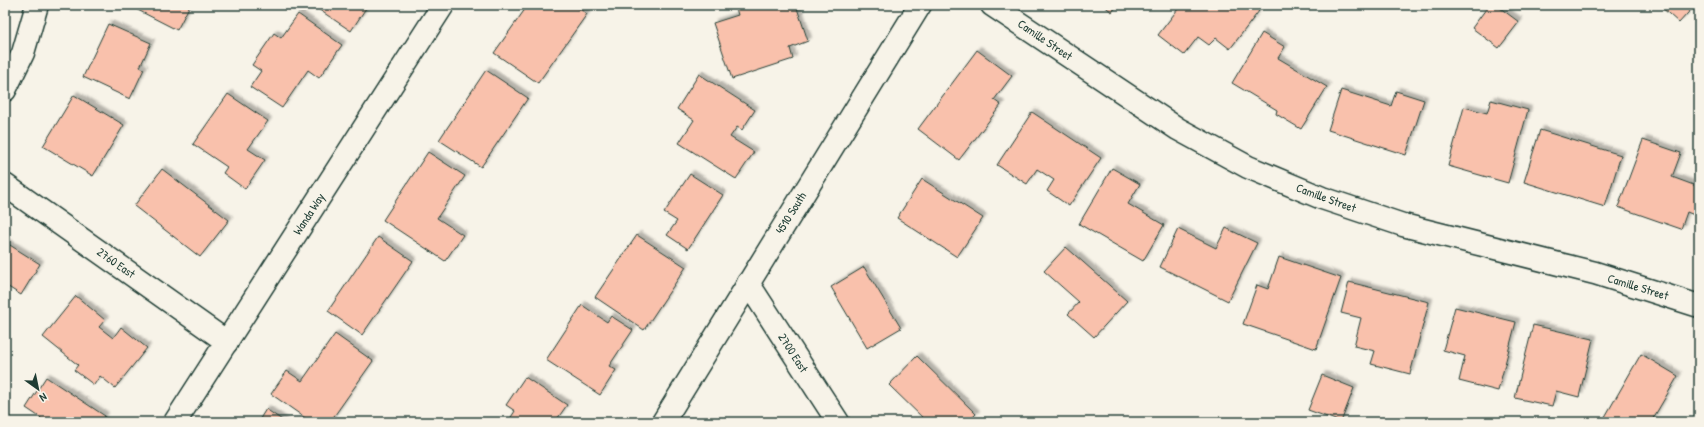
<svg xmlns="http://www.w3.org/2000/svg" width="1704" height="427" font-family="'Patrick Hand',sans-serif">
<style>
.building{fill:#f9c1ac;stroke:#1f3d34;filter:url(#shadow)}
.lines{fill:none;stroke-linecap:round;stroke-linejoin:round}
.minor-casing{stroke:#1f3d34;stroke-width:25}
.minor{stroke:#f7f3e8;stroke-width:22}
.labels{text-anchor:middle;stroke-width:3;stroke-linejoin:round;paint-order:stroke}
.street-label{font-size:12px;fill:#1f3d34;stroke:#f7f3e8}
</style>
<defs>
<filter id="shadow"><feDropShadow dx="3.5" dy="-3.5" stdDeviation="1" flood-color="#0004"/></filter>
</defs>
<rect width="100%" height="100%" fill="#f7f3e8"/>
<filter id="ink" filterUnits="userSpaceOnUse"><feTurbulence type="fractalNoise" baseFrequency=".025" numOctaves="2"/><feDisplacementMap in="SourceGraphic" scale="8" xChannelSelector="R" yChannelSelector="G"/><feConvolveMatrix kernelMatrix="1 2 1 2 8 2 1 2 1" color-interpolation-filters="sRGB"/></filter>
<g filter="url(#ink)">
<g class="building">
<polygon points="128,5 190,5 177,30"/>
<polygon points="312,5 368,5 351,31"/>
<polygon points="528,5 574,5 587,14 538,83 494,53"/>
<polygon points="735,5 796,5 808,41 790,48 793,59 732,79 713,23 738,15"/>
<polygon points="1103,5 1118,5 1112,12"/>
<polygon points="1181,5 1251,5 1259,11 1230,49 1216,38 1209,45 1198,37 1184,55 1158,35"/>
<polygon points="1489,5 1496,5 1519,22 1499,48 1472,28"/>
<polygon points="1659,5 1695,5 1679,23"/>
<polygon points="298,14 342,45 319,78 308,70 282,108 250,87 261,71 252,65 274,33 281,38"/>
<polygon points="108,24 151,43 140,67 144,69 130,99 83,77"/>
<polygon points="1262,33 1285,47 1278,58 1327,87 1301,129 1276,114 1277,110 1232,83"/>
<polygon points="977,50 1012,76 994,100 1001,105 959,160 918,129"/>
<polygon points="486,70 528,98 481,167 439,140"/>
<polygon points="699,74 755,110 742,130 737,127 730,137 754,152 736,179 679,143 694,120 677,109"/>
<polygon points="1341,90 1391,106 1396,91 1424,100 1406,155 1328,130"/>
<polygon points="228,94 268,121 248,149 265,160 245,189 223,173 227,167 193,144"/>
<polygon points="74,95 124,125 93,176 43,146"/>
<polygon points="1491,100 1528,110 1508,183 1448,166 1464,107 1487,113"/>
<polygon points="1032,112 1101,158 1069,206 1047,191 1054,180 1037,169 1027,184 997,165"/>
<polygon points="1540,130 1621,155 1605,207 1524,182"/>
<polygon points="1643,140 1681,153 1672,177 1699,187 1699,217 1687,212 1681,229 1618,207"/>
<polygon points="428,152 465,176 437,218 463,235 445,261 383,220"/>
<polygon points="1112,168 1140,184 1128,204 1164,225 1143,261 1079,224"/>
<polygon points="162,169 229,220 200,257 134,206"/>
<polygon points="690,174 723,195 688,249 667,235 677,221 664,213"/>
<polygon points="922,179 983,218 957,257 897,218"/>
<polygon points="1226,228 1257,243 1228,301 1160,267 1178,229 1216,248"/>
<polygon points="637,235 686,267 644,330 595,297"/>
<polygon points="378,237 413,261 362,335 328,311"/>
<polygon points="5,242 40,264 21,295 5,285"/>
<polygon points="1066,247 1127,301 1094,337 1068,314 1079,302 1044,271"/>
<polygon points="1279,257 1341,278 1316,349 1243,324 1257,285 1268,289"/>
<polygon points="864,267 901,328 867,348 831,287"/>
<polygon points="1349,282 1429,302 1410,374 1371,364 1375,351 1354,346 1361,318 1341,313"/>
<polygon points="76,296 105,320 99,327 113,338 121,327 147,348 115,388 100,376 94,385 74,370 78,365 43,337"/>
<polygon points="582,305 607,322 611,316 633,330 609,366 616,370 600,395 546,360"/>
<polygon points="1455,307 1516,322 1498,391 1459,381 1465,356 1443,350"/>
<polygon points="1533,325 1593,339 1579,397 1556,391 1552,406 1515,398"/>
<polygon points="335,334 373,361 330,422 311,422 271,394 287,371 302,381"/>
<polygon points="1641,354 1678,376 1651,422 1602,422"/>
<polygon points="917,356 976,414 968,422 927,422 889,385"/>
<polygon points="1322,375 1354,388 1341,422 1308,410"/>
<polygon points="46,377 105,416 101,422 39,422 41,418 26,408"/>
<polygon points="525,377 567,405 555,422 508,422 515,411 506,405"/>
<polygon points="266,409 285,422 258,422"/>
</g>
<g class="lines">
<g class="minor-casing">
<g id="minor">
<polyline points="992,5 1178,129 1248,167 1322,198 1403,225 1595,273 1699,306"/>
<polyline points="5,90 23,53 37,5"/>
<polyline points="5,185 227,342"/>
<polyline points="748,283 838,422"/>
<polyline points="175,422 443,5"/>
<polyline points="663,422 920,5"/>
</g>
</g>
<use href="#minor" class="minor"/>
</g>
</g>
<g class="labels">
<g class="street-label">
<text transform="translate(1045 40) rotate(34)" y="4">Camille Street</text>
<text transform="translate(1326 198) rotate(20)" y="4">Camille Street</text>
<text transform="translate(791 213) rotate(-58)" y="4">4510 South</text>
<text transform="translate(309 214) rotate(-57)" y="4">Wanda Way</text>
<text transform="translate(116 263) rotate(35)" y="4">2760 East</text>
<text transform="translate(1638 287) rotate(17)" y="4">Camille Street</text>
<text transform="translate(793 353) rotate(57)" y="4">2700 East</text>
</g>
</g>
<rect width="1704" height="427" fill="none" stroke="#f7f3e8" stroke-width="20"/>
<rect x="10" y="10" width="1684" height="407" fill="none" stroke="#1f3d34" stroke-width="1.5" filter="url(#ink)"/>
<g transform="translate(38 389) rotate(147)" stroke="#f7f3e8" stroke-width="3" paint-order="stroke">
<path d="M0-3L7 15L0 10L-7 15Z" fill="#1f3d34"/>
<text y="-6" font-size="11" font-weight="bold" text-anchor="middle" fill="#1f3d34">N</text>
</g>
</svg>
